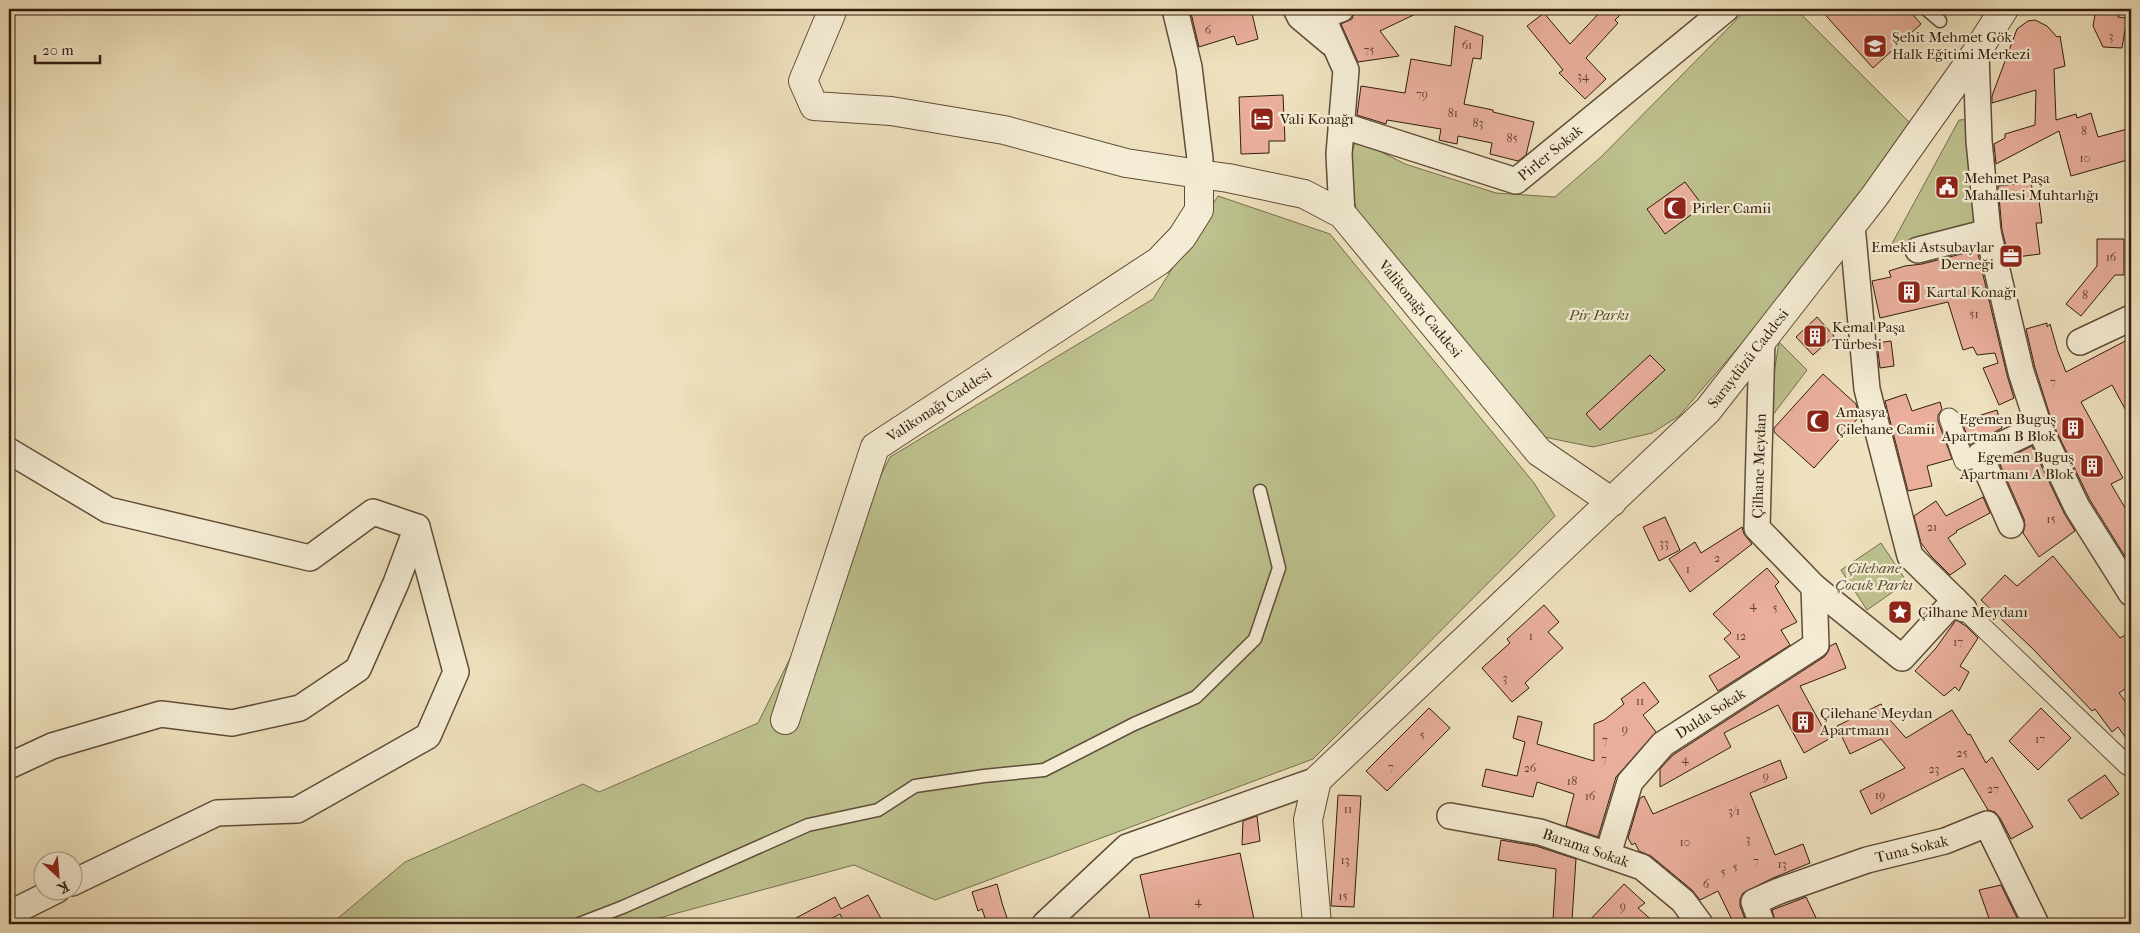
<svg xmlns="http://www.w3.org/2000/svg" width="2140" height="933" font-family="'IM FELL French Canon',serif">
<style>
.green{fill:#bdc18e;stroke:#776e4e}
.building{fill:#e9af9c;stroke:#311c0d}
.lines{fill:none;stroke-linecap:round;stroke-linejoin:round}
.service-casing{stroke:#604d39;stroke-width:15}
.pedestrian-casing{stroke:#604d39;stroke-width:21}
.minor-casing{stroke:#604d39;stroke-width:28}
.tertiary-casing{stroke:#604d39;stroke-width:30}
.service{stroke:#f4ecd4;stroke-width:12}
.pedestrian{stroke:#f4ecd4;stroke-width:19}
.minor{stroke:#f4ecd4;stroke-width:25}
.tertiary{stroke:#f4ecd4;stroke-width:28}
.labels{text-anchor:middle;stroke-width:4.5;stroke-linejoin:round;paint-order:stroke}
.number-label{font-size:12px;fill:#5f4131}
.poi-label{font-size:15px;fill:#311c0d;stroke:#f4ecd4;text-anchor:start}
.street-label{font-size:15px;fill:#311c0d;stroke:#f4ecd4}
.park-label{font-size:15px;font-style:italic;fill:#5b4e34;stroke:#f4ecd4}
</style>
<rect width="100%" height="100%" fill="#eee1bd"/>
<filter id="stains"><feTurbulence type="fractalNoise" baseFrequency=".004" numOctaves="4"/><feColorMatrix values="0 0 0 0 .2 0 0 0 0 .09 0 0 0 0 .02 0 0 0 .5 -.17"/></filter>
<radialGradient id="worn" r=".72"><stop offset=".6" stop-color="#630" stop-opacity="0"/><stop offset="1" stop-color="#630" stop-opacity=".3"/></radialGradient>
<g class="green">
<polygon points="1747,9 1796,9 1912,125 1794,283 1679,416 1652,433 1593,447 1544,437 1497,391 1356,208 1346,172 1356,139 1405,164 1496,193 1555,197 1601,157"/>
<polygon points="1973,119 1983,227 1888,251 1959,120"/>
<polygon points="1218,196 1330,234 1534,483 1555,516 1313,759 935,900 854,865 637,924 331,924 405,862 583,784 599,792 758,723 890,457 1153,299"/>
<polygon points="1779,342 1807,370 1766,424"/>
<polygon points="1881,543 1907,582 1867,610 1841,570"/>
</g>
<g class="building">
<polygon points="1190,9 1251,9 1258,39 1237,45 1234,36 1199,47"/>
<polygon points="1355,9 1426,9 1380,31 1399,56 1358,62 1341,24 1352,19"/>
<polygon points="1603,9 1626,9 1615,20 1618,23 1586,58 1606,79 1585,99 1559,73 1563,70 1527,26 1544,13 1570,44"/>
<polygon points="1820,9 1908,9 1921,24 1873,68"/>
<polygon points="2096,9 2120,9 2118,17 2127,18 2122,48 2103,47 2093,26"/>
<polygon points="2035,20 2047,26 2057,37 2060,36 2065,66 2054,69 2056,120 2076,114 2077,118 2091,113 2098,137 2131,128 2131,159 2071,176 2059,131 1996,164 1994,144 2005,138 2005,134 2035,125 2036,90 1992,103 1992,96 2017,29 2028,21"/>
<polygon points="1455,26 1483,36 1481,59 1473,58 1464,104 1493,110 1493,112 1534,122 1526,155 1518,161 1490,154 1492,143 1458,136 1457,144 1447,142 1439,140 1441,129 1387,120 1386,124 1357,115 1361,86 1405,93 1411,59 1451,66"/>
<polygon points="1283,95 1285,141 1269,141 1269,153 1241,154 1239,97"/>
<polygon points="1685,182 1703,206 1665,234 1647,209"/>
<polygon points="2031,182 2033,194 2038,193 2042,223 2036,223 2040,254 2009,258 2002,230 1998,186"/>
<polygon points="2097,239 2124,239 2124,275 2115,275 2081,316 2066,304 2097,266"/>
<polygon points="1977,250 2007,375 2014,398 1999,405 1983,368 1998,363 1995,353 1977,355 1973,347 1963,350 1948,302 1880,318 1872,281 1891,277 1889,271 1905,266 1922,264"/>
<polygon points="1817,317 1834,336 1813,355 1796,337"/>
<polygon points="2047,323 2047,327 2050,324 2058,352 2066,372 2131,338 2131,420 2112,385 2081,402 2123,478 2111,484 2131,518 2131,566 2090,500 2052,422 2035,368 2026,329"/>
<polygon points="1891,341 1894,366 1880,368 1877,343"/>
<polygon points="1650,355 1665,370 1600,430 1586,414"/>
<polygon points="1823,374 1856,404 1859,417 1814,468 1774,432 1774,428"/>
<polygon points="1906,394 1912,411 1940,402 1942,409 1938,415 1938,421 1952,459 1927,466 1932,486 1908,491 1885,401"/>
<polygon points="1997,410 2002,428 1970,445 1962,421"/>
<polygon points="2032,446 2064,513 2075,531 2039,557 2023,533 2025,526 2024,519 1999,462"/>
<polygon points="1983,497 1990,513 1956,531 1957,532 1948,538 1966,564 1950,575 1931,556 1921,543 1914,516 1936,501 1946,516"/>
<polygon points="1665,517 1680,550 1659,561 1643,527"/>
<polygon points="1742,527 1744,534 1752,544 1690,592 1669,559 1695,542 1701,553"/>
<polygon points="2053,556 2120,638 2131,632 2131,685 2119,693 2131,709 2131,745 2118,727 2112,732 2095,709 2092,711 2032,648 1981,600 2005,575 2017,586"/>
<polygon points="1767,568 1779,582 1775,586 1797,622 1781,630 1790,645 1718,691 1709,676 1740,657 1724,639 1731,633 1713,614"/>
<polygon points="1544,605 1559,622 1548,632 1563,648 1525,683 1529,688 1512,702 1482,668 1510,643 1507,639"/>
<polygon points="1956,620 1966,626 1978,638 1960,666 1969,672 1959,691 1955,687 1944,696 1915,671 1936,648"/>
<polygon points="1836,643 1846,668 1800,686 1829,739 1804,753 1778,705 1724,733 1731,747 1660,787 1660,769 1673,755 1824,657 1828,652 1830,646"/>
<polygon points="1644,682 1659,702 1643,715 1656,732 1616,777 1598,837 1566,826 1574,794 1537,782 1533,797 1482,786 1486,769 1517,776 1525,742 1513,738 1518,716 1542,722 1537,744 1594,761 1594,724 1604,720 1624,704 1621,699"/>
<polygon points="1881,704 1890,720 1906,738 1952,710 1968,735 1970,734 1986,763 1992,757 2033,827 2011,839 2000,818 1995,812 1988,810 1963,768 1871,814 1860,791 1905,768 1881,739 1850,754 1837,726"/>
<polygon points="1429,708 1450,728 1387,791 1366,771"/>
<polygon points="2041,708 2071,738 2038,770 2009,741"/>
<polygon points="1780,760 1787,778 1750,793 1775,855 1803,844 1810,863 1773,878 1743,893 1740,899 1740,906 1747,924 1734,924 1718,891 1700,900 1692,890 1651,856 1639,851 1635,843 1632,845 1628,838 1640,798 1644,796 1653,814"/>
<polygon points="2105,775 2119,794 2081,819 2068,800"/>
<polygon points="1338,795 1361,796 1354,907 1331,906"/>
<polygon points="1257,816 1260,841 1242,845 1243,821"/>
<polygon points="1501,840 1536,846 1576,859 1572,920 1553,920 1556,869 1498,860"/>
<polygon points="1240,853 1255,924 1151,924 1140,875"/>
<polygon points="997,884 1002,903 1009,924 987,924 982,909 978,911 972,892"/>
<polygon points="1624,884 1645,903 1638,908 1656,924 1586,924"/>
<polygon points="2001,885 2020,924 1991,924 1979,890"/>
<polygon points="868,895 884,924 845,924 840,914 821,924 785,924 835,897 841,909"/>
<polygon points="1806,897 1819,924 1776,924 1772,910"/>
</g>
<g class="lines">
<g class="service-casing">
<g id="service">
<polyline points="1926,9 1940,21"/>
<polyline points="579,924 623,907 808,825 878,810 915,786 984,776 1044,770 1134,724 1196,697 1255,639 1279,568 1260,491"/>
</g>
</g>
<g class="pedestrian-casing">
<g id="pedestrian">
<polyline points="1949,418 1964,461 1980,455"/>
<polyline points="1964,609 2127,765 2131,767"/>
</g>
</g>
<g class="minor-casing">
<g id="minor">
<polyline points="1175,9 1189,67 1200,159 1199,174"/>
<polyline points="1296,9 1300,17 1331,43"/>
<polyline points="1341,9 1322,16 1346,70 1339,154 1342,214"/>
<polyline points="1976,53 1979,141 1988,232 2021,372 2039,427 2077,507 2131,593"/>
<path id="s1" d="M1341,125l175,56 210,-172"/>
<polyline points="1852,225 1867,389 1910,556 1964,609"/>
<polyline points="1918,250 1988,232"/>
<polyline points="1762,340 1757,528 1814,587 1902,658 1955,600"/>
<polyline points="2080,342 2131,318"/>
<polyline points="9,451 108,510 310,558 373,512 417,527 456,672 428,736 297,810 217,813 72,883"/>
<polyline points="2011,525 1980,455 2039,427"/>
<polyline points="9,766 52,746 161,714 232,723 300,708 358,669 396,583 417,527"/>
<path id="s2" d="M1450,816l90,16 102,35 41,34 17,23"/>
<path id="s3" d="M1608,854l22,-72 33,-38 153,-99 -2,-58"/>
<polyline points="9,914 57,890"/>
<polyline points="1045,924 1127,847 1317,780"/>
<path id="s4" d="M1762,924l-8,-22 25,-11 88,-31 78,-19 42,-17 49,100"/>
</g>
</g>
<g class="tertiary-casing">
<g id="tertiary">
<polyline points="831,14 803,81 814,106 891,111 1004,130 1126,163 1199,174"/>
<path id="s5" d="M785,720l90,-273 284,-186 23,-24 17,-27v-36l29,4 76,16 38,20 197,238 73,50"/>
<path id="s6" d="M1317,924l-9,-104 9,-40 391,-370 166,-213 102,-144 28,-44"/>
</g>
</g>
<use href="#service" class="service"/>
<use href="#pedestrian" class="pedestrian"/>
<use href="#minor" class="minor"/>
<use href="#tertiary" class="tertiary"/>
</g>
<defs>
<g id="school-square" transform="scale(1.25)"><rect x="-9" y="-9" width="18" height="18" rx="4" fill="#8f2418" stroke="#f4ecd4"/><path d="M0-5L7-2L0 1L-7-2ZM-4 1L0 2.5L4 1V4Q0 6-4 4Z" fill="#fff"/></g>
<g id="hotel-square" transform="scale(1.25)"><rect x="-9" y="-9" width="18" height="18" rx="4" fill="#8f2418" stroke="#f4ecd4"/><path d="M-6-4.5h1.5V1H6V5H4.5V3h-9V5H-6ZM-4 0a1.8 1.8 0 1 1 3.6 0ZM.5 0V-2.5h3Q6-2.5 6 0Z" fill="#fff"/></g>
<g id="civic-square" transform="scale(1.25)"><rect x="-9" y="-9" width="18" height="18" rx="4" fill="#8f2418" stroke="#f4ecd4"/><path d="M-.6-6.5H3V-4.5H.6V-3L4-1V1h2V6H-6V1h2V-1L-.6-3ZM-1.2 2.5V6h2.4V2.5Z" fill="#fff"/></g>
<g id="mosque-square" transform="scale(1.25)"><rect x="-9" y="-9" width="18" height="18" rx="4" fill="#8f2418" stroke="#f4ecd4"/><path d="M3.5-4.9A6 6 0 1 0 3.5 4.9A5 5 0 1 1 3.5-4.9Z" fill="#fff"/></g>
<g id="office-square" transform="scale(1.25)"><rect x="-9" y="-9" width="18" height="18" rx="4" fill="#8f2418" stroke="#f4ecd4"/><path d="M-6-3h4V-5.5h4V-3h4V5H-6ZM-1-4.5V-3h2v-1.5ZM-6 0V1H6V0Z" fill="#fff"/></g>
<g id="building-square" transform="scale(1.25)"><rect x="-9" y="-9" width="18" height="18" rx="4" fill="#8f2418" stroke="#f4ecd4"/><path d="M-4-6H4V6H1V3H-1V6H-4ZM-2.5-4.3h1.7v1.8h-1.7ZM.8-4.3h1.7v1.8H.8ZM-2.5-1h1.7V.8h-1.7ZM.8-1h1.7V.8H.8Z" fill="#fff"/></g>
<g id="sight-square" transform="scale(1.25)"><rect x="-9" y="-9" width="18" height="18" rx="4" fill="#8f2418" stroke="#f4ecd4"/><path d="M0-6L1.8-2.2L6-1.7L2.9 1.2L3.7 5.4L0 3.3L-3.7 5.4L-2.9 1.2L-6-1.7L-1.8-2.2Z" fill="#fff"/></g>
</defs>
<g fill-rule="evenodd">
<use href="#school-square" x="1875" y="46"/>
<use href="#hotel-square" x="1262" y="119"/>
<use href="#civic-square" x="1947" y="187"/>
<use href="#mosque-square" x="1675" y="208"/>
<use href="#office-square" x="2011" y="256"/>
<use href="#building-square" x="1909" y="292"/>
<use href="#building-square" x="1815" y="336"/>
<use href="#mosque-square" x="1818" y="421"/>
<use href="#building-square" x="2073" y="428"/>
<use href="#building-square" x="2092" y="466"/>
<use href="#sight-square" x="1900" y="612"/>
<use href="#building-square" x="1803" y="722"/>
</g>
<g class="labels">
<g class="number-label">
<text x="1208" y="34">6</text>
<text x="2111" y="40">3</text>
<text x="1467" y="49">61</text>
<text x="1369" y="54">75</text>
<text x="1583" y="80">34</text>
<text x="1422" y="98">79</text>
<text x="1453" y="117">81</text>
<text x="1478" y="127">83</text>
<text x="2084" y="135">8</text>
<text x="1512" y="142">85</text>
<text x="2085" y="162">10</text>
<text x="2111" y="261">16</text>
<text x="2085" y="299">8</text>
<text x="1974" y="318">51</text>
<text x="2053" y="386">7</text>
<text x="2051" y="523">15</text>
<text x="1932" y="531">21</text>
<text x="1664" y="547">33</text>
<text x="1717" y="562">2</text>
<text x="1688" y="573">1</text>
<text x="1753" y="609">4</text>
<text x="1775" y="612">5</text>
<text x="1531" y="640">1</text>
<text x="1741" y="640">12</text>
<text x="1958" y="646">17</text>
<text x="1505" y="682">3</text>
<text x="1640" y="705">11</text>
<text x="1625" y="733">9</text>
<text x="1422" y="739">5</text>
<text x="2040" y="743">17</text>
<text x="1605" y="744">7</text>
<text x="1962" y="757">25</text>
<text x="1604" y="763">7</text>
<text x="1685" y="763">4</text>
<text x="1391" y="771">7</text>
<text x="1530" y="772">26</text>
<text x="1934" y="773">23</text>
<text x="1766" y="780">9</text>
<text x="1572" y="785">18</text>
<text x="1993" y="793">27</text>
<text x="1880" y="799">19</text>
<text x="1590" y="800">16</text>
<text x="1348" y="813">11</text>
<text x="1734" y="815">3/1</text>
<text x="1748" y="843">3</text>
<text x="1685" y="846">10</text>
<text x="1345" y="864">13</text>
<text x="1756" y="865">7</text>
<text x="1782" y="868">13</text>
<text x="1735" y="871">5</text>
<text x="1723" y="876">5</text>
<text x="1706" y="888">6</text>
<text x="1343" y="900">15</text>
<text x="1198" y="905">4</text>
<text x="1623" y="910">9</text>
</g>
<g class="poi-label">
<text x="1892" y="42">Şehit Mehmet Gök<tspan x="1892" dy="17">Halk Eğitimi Merkezi</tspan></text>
<text x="1280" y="124">Vali Konağı</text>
<text x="1964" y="183">Mehmet Paşa<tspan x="1964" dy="17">Mahallesi Muhtarlığı</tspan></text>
<text x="1692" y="213">Pirler Camii</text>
<text x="1994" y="252" text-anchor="end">Emekli Astsubaylar<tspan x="1994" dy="17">Derneği</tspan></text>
<text x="1926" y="297">Kartal Konağı</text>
<text x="1832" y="332">Kemal Paşa<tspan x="1832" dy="17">Türbesi</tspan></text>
<text x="1836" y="417">Amasya<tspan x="1836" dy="17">Çilehane Camii</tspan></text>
<text x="2056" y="424" text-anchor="end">Egemen Buguş<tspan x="2056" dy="17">Apartmanı B Blok</tspan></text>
<text x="2074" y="462" text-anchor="end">Egemen Buguş<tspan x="2074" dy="17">Apartmanı A Blok</tspan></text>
<text x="1918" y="617">Çilhane Meydanı</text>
<text x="1820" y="718">Çilehane Meydan<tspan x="1820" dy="17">Apartmanı</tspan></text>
</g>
<g class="street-label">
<text dy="5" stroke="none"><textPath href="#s1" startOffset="228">Pirler Sokak</textPath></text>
<text dy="5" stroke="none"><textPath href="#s5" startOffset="1001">Valikonağı Caddesi</textPath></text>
<text dy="5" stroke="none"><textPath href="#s6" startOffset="749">Saraydüzü Caddesi</textPath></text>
<text dy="5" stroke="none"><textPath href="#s5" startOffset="364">Valikonağı Caddesi</textPath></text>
<text transform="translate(1759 466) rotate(-88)" y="5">Çilhane Meydan</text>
<text dy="5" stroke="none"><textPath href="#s3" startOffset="182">Dulda Sokak</textPath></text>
<text dy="5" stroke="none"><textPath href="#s2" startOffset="140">Barama Sokak</textPath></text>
<text dy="5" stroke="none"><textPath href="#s4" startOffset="190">Tuna Sokak</textPath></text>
</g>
<g class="park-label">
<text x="1599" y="320">Pir Parkı</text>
<text x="1874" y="573">Çilehane<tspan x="1874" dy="17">Çocuk Parkı</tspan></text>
</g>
</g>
<rect width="2140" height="933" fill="none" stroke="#eee1bd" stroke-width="30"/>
<rect x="10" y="10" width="2120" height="913" fill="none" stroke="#311c0d" stroke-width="2.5"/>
<rect x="15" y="15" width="2110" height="903" fill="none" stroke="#311c0d"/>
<g transform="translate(58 876) rotate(154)"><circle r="24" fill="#f4ecd4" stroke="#a69984"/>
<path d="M0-4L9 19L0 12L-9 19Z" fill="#8f2418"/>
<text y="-8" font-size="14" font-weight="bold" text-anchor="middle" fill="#311c0d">K</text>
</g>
<path d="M35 55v8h65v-8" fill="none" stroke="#311c0d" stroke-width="2.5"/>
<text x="42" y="55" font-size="15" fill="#311c0d" stroke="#f4ecd4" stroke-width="4" paint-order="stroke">20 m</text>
<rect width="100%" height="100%" filter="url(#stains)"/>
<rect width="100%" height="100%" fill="url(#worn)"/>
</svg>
